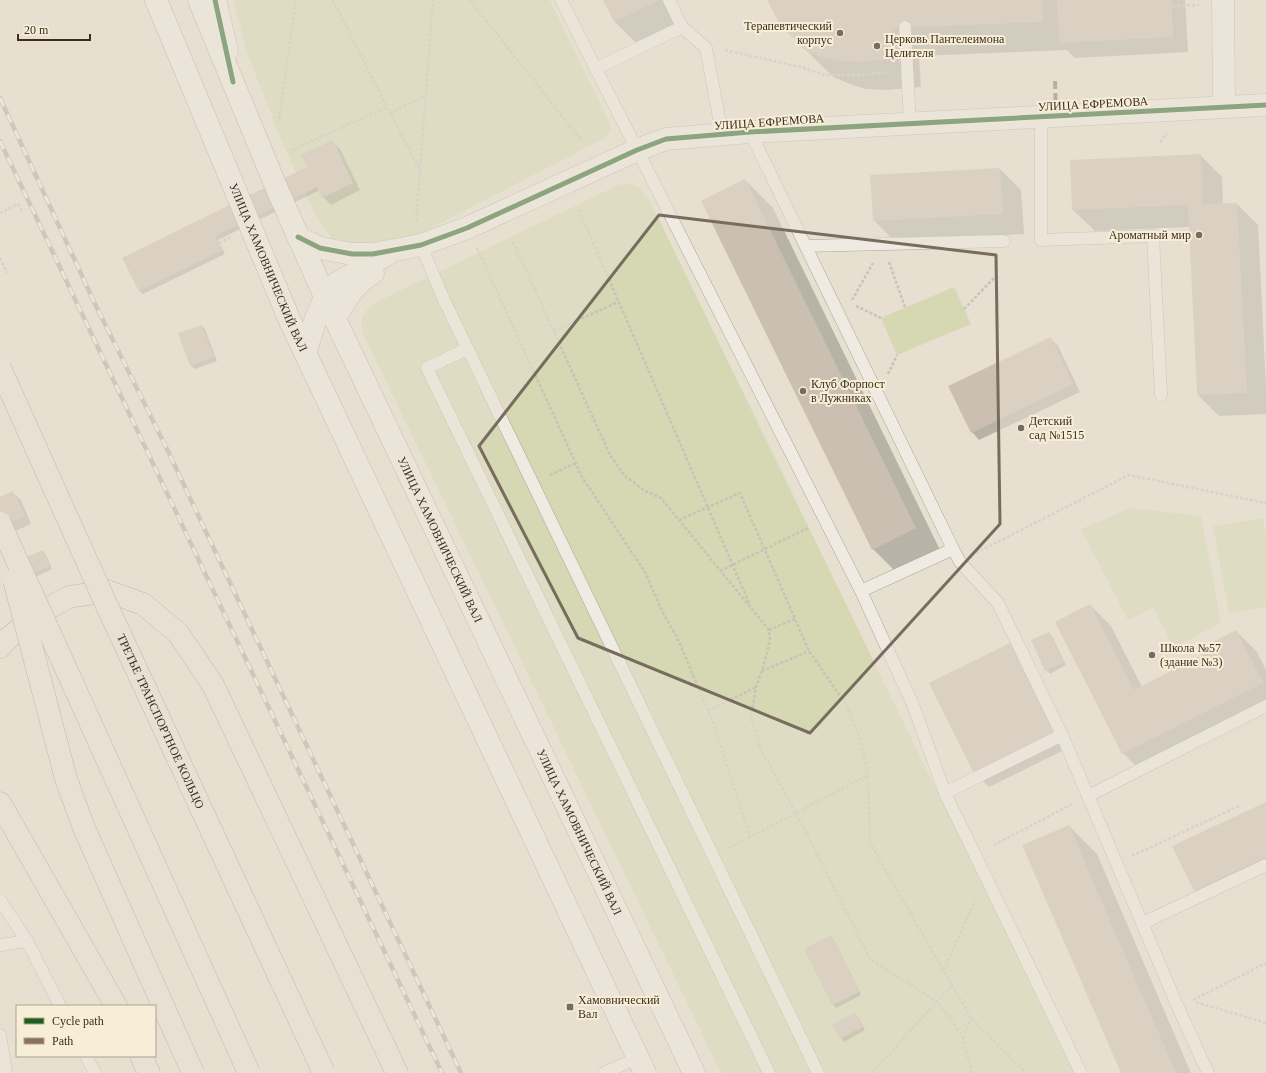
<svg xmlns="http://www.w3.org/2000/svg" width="1266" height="1073" font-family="'Times New Roman',serif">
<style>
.green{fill:#d6d7b3}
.shadow{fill:#0003}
.building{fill:#cbbfb2}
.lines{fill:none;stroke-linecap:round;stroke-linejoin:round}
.service-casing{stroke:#ada599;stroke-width:13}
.tertiary-casing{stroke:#ada599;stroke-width:23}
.secondary-casing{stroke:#9c958a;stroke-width:23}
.primary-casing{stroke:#928b80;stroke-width:23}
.path{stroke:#c8c2b9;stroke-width:2.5;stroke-dasharray:3 2;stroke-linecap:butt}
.service{stroke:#efebe3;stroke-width:12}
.tertiary{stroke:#efebe3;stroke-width:22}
.secondary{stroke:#efebe3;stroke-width:22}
.primary{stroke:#e6e1d4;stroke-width:22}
.rail-casing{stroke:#afaaa2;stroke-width:4.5}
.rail{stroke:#f7eed8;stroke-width:3;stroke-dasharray:9;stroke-linecap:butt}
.primary-bridge-casing{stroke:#928b80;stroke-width:23;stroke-linecap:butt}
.primary-bridge{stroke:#e6e1d4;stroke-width:22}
.quiet{stroke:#8d6e63;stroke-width:4;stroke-dasharray:8 4;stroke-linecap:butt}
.cycleway-casing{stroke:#f7eed8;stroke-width:8}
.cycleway{stroke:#1b5e20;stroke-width:5}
.marked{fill:none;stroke:#786c5e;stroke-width:3;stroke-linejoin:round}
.poi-dot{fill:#786c5e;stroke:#f7eed8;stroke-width:1.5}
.labels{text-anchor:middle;stroke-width:4;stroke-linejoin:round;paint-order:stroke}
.poi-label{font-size:12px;fill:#3d2e20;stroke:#f7eed8;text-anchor:start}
.street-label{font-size:12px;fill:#3d2e20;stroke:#f7eed8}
</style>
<rect width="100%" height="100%" fill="#e7e0d1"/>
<g class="green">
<path d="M233,0h317l60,124c2,6 0,10 -5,14l-183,95 -31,13 -32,3 -27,-10 -18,-27 -32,-70 -35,-89z"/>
<path d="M630,183l10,5 10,13 424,872h-353l-356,-735c-6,-17 -5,-21 7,-34l246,-119z"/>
<polygon points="954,287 971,324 897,355 881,318"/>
<polygon points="1131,508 1201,516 1221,622 1174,648 1153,608 1128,620 1081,529"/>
<polygon points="1263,518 1266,538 1266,607 1229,614 1213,526"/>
</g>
<g class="shadow">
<polygon points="604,0 671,0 685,29 643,50 615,22"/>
<polygon points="768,0 1185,0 1188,52 1075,58 1067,50 919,56 921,87 886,90 865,89 850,84 833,77 781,25"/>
<polygon points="332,142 340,149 360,190 331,205 323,197 320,190 218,240 225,254 143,294 139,291 123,258 308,168"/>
<polygon points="1200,155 1222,177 1223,205 1237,204 1258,225 1266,388 1266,414 1219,416 1198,395 1190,227 1095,231 1073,210"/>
<polygon points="1000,169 1021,190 1024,234 895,242 874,220"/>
<polygon points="745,180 773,208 943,556 901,577 873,549"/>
<polygon points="202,326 205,329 217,361 195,369 191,366 179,334"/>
<polygon points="1051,339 1058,346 1080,392 979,440 972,432"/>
<polygon points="13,493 21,500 31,524 0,538 0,499"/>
<polygon points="43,551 46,555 52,569 35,577 32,573"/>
<polygon points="1090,605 1111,626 1142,687 1209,653 1236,631 1257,652 1266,670 1266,713 1144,774 1123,753"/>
<polygon points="1049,633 1052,636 1066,665 1050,674 1046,670"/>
<polygon points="1010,644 1025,659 1068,748 989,787 974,772 930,683"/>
<polygon points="1266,803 1266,868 1202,898 1195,891 1173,847"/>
<polygon points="1069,826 1097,854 1191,1073 1122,1073"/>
<polygon points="830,937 834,940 861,995 836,1008 833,1004"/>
<polygon points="854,1014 858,1017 865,1030 844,1042 833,1026"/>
</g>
<g class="building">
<polygon points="603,0 657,0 658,1 614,22"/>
<polygon points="767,0 1042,0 1043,22 892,28 893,59 858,62 837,61 821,57 804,49 780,25"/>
<polygon points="1057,0 1171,0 1173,37 1059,43"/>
<polygon points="333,140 353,183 322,198 317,187 215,236 222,250 139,291 122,258 307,167 301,155"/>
<polygon points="1201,154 1203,204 1237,203 1247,393 1197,395 1188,205 1072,210 1070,160"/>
<polygon points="1000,168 1003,214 873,221 870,175"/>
<polygon points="745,179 916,528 872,550 701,201"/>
<polygon points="202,325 214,357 190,366 178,333"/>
<polygon points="1051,337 1073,384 971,433 948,386"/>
<polygon points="13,491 25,516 0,527 0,497"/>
<polygon points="43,550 50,566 31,574 24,558"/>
<polygon points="1090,604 1134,690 1208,652 1205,646 1236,630 1263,683 1122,754 1055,622"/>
<polygon points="1049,632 1064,662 1045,671 1031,640"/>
<polygon points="1010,643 1054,733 973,772 929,683"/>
<polygon points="1266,802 1266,857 1194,891 1172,846"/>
<polygon points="1069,825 1088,870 1176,1073 1121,1073 1022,845"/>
<polygon points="831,935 859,992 832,1005 804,949"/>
<polygon points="855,1012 862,1027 840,1039 832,1025"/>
</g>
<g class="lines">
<g class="service-casing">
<g id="service">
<polyline points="561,0 861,591 913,705 945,793 1081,1073"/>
<polyline points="682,27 706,48 722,134"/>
<polyline points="905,27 910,124"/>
<polyline points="595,69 682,27 669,0"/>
<polyline points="1041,117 1041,240 1153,236 1161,395"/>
<polyline points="750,132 953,549 960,562 998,603 1062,735 1177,1005 1208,1073"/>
<polyline points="421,245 444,300 818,1073"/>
<polyline points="806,246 1004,241"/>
<polyline points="467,349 427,368 769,1073"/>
<polyline points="861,591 953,549"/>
<polyline points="945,793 1062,735"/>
<polyline points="1088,796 1266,706"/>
<polyline points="0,900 27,941 60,1006"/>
<polyline points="1143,923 1266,865"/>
<polyline points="0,945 27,941"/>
<polyline points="0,1035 6,1073"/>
<polyline points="86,1056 95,1073"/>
<polyline points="604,1073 638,1058"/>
</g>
</g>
<g class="tertiary-casing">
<g id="tertiary">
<polyline points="215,0 227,51"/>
<polyline points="1223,0 1224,107"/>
<polyline points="298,237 320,248 352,254 373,254 421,245 467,228 637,150 666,139 750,132 1266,105"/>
<path d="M335,319c9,-18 20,-36 38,-46"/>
<polyline points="305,353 316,318 328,291 337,283 388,254"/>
</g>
</g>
<g class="secondary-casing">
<g id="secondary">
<path id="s1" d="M156,0l134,321 355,752"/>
<path id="s2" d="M199,0l78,189 58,130 359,754"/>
</g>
</g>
<g class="primary-casing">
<g id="primary">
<polyline points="0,647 6,640 40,613 69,597 107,591 143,604 178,633 213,685 397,1073"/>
<polyline points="0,803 116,1006"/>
<polyline points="141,1056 149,1073"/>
</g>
</g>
<g class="path">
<polyline points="333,0 387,107"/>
<polyline points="470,0 581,140"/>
<polyline points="1172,6 1199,5"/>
<polyline points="725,50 800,67 825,75 858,75 890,72"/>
<polyline points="390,113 425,96"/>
<polyline points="279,119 296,0"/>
<polyline points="1160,142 1167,133"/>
<polyline points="292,150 387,107 419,168"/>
<polyline points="579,210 750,605"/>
<polyline points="0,213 18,204 23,213"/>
<polyline points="416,221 433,0"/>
<polyline points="513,242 610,455 625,476 645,491 661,498 769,630 770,641 762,671 756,687 751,718 760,748 796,813 871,960 936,1001 950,1017 963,1038 972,1073"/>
<polyline points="219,243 231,237"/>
<polyline points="477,248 582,477 645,572 664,615 677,637 714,725 750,837 868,775"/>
<polyline points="0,258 7,273"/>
<polyline points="996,260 998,310"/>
<polyline points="889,262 905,307"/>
<polyline points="852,300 873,263"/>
<polyline points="856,306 881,318"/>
<polyline points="964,309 997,275"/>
<polyline points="554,331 618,302"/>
<polyline points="888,374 897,355"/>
<polyline points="550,475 576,463"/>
<polyline points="679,520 740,493 809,651 847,706 861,742 868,775 870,843 971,1018 1026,1073"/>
<polyline points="976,553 1129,475 1266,503"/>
<polyline points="720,571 808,528"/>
<polyline points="769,630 795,619"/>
<polyline points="762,671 809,651"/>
<polyline points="708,711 756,687"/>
<polyline points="994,845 1072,804"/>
<polyline points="729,848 750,837"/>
<polyline points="1132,856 1239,806"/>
<polyline points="944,970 975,900"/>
<polyline points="1193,1000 1266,963"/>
<polyline points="1196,1002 1266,1023"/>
<polyline points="963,1038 971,1018"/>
<polyline points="872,1073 952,985"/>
</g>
<use href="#service" class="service"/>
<use href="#tertiary" class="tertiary"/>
<use href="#secondary" class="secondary"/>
<use href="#primary" class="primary"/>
<g class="rail-casing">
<g id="rail">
<polyline points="0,98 95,304 166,447 461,1073"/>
<polyline points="0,141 442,1073"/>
</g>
</g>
<use href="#rail" class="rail"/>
<g class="primary-bridge-casing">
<g id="primary-bridge">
<path id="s3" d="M0,368l107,238 217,467"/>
<polyline points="0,523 249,1073"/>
<polyline points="14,580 66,779 84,828 193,1073"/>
</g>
</g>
<use href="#primary-bridge" class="primary-bridge"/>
<polyline class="quiet" points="1055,81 1056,116"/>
<g class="cycleway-casing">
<g id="cycleway">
<polyline points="215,0 233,82"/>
<polyline points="298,237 320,248 352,254 373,254 421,245 467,228 637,150 666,139 750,132 1266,105"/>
</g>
</g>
<use href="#cycleway" class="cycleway"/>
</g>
<path d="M0 0H1266V1073H0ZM659,215l337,40 4,269 -190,209 -232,-95 -99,-192z" fill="#e7e0d1" fill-opacity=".55" fill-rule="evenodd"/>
<path class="marked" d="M659,215l337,40 4,269 -190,209 -232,-95 -99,-192z"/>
<g class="poi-dot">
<circle cx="840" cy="33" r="4"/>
<circle cx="877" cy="46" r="4"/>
<circle cx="1199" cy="235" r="4"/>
<circle cx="803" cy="391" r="4"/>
<circle cx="1021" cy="428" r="4"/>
<circle cx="1152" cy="655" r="4"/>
<rect x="566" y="1003" width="8" height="8" rx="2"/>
</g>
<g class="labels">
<g class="poi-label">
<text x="832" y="30" text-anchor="end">Терапевтический<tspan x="832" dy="14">корпус</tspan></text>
<text x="885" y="43">Церковь Пантелеимона<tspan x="885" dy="14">Целителя</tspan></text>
<text x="1191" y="239" text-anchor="end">Ароматный мир</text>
<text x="811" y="388">Клуб Форпост<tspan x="811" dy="14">в Лужниках</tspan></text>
<text x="1029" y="425">Детский<tspan x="1029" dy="14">сад №1515</tspan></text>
<text x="1160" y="652">Школа №57<tspan x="1160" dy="14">(здание №3)</tspan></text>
<text x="578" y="1004">Хамовнический<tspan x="578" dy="14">Вал</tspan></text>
</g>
<g class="street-label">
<text transform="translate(1093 104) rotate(-3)" y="4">УЛИЦА ЕФРЕМОВА</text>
<text transform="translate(769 122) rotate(-4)" y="4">УЛИЦА ЕФРЕМОВА</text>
<text dy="4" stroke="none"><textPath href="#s1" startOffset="290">УЛИЦА ХАМОВНИЧЕСКИЙ ВАЛ</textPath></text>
<text dy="4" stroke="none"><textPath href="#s2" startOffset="591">УЛИЦА ХАМОВНИЧЕСКИЙ ВАЛ</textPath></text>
<text dy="4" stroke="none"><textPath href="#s3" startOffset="388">ТРЕТЬЕ ТРАНСПОРТНОЕ КОЛЬЦО</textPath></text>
<text dy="4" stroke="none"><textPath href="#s2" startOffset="915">УЛИЦА ХАМОВНИЧЕСКИЙ ВАЛ</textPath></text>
</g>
</g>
<rect x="16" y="1005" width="140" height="52" fill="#f7eed8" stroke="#ada18e"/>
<rect x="24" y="1018" width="20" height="6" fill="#1b5e20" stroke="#ada18e"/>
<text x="52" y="1025" font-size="12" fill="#3d2e20">Cycle path</text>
<rect x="24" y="1038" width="20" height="6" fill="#8d6e63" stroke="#ada18e"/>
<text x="52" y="1045" font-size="12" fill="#3d2e20">Path</text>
<path d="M18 34v6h72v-6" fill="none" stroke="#3d2e20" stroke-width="2"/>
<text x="24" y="34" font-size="12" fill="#3d2e20" stroke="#f7eed8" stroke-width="3" paint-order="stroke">20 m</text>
</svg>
